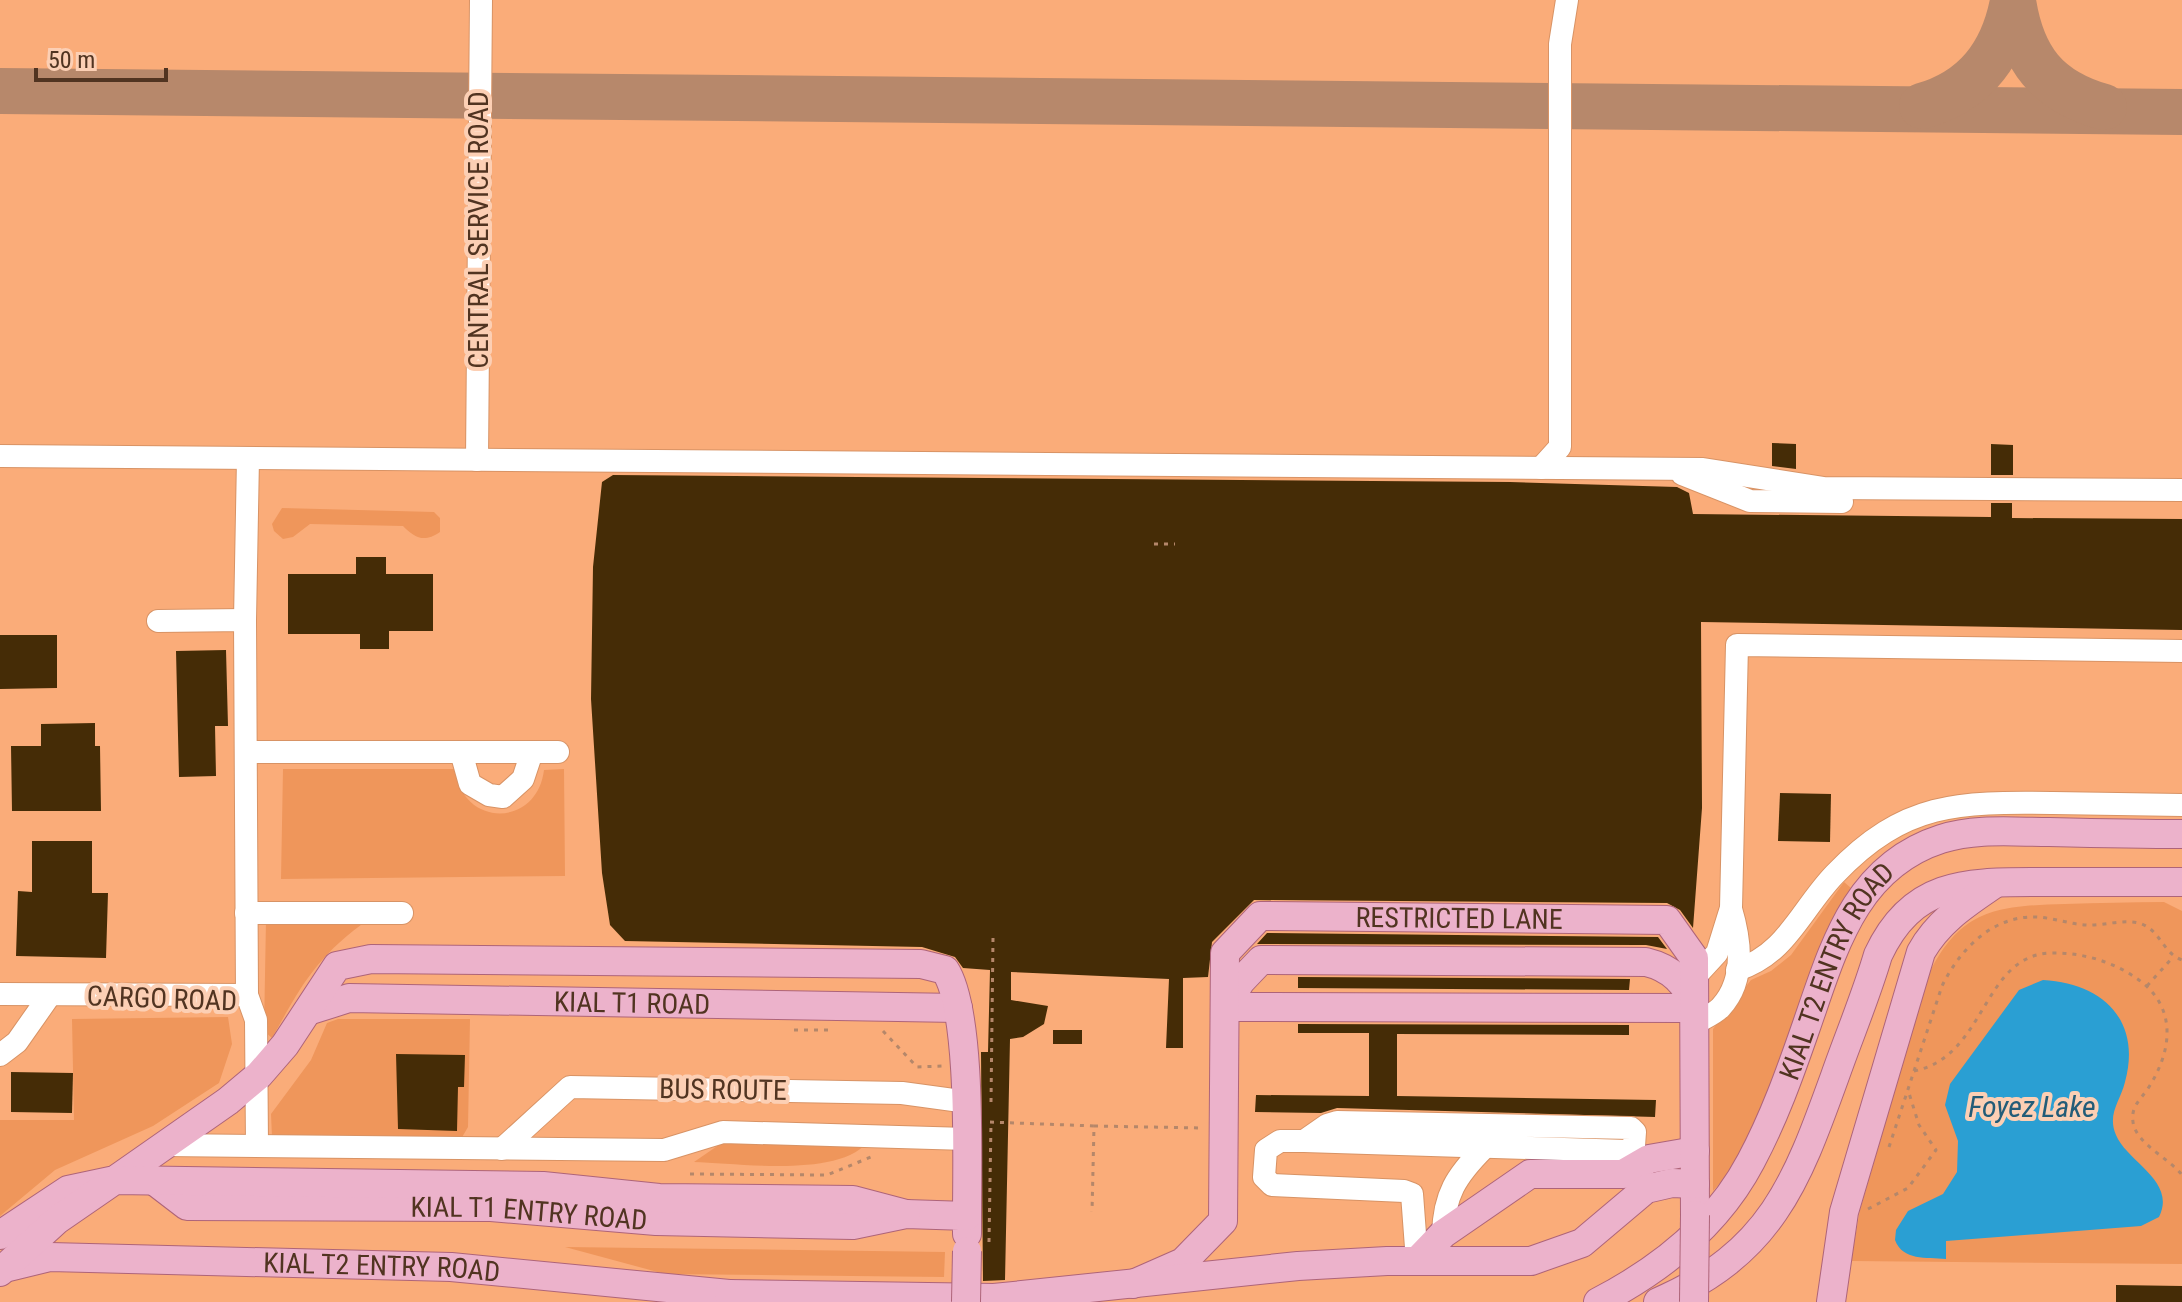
<svg xmlns="http://www.w3.org/2000/svg" width="2182" height="1302" font-family="'Roboto Condensed',sans-serif">
<style>
.built{fill:#faac79}
.green{fill:#ef965b}
.water{fill:#2a9fd3}
.lines{fill:none;stroke-linecap:round;stroke-linejoin:round}
.taxiway{stroke:#b7886b;stroke-width:46}
.building{fill:#452c06}
.minor-casing{stroke:#d89365;stroke-width:24}
.major-casing{stroke:#ae6479;stroke-width:30}
.path{stroke:#b5876a;stroke-width:3;stroke-dasharray:4 6;stroke-linecap:butt}
.minor{stroke:#fff;stroke-width:22}
.major{stroke:#ecb2cb;stroke-width:28}
.major-bridge-casing{stroke:#ae6479;stroke-width:30;stroke-linecap:butt}
.path-bridge{stroke:#b5876a;stroke-width:3;stroke-dasharray:4 6;stroke-linecap:butt}
.major-bridge{stroke:#ecb2cb;stroke-width:28}
.labels{text-anchor:middle;stroke-width:8;stroke-linejoin:round;paint-order:stroke}
.street-label{font-size:28px;fill:#513421;stroke:#fccfb4}
.water-label{font-size:30px;font-style:italic;fill:#235c78;stroke:#fccfb4}
</style>
<rect width="100%" height="100%" fill="#f8be9a"/>
<rect class="built" x="0" y="0" width="2182" height="1302"/>
<g class="green">
<path d="M282,508l152,4 6,6v14c-16,11 -25,6 -37,-6l-93,-2 -17,13 -10,2 -9,-8 -2,-7z"/>
<path d="M283,769h172c7,59 82,59 89,1l20,-1 1,107 -284,3z"/>
<path d="M1844,882l7,6 -12,20c-33,95 -56,208 -126,283v-162l38,-49 20,-9 20,-16z"/>
<path d="M2164,902l18,9v353l-331,-3 9,-51 68,-234c32,-67 69,-70 137,-72 33,-1 66,-2 99,-2z"/>
<path d="M369,919c-52,37 -67,65 -97,119l-8,-7 2,-111z"/>
<polygon points="228,1017 232,1044 219,1083 153,1126 55,1170 0,1216 0,1120 74,1120 72,1019"/>
<polygon points="338,1019 470,1019 468,1127 461,1139 272,1137 271,1114 311,1060 327,1023"/>
<path d="M870,1139c-27,40 -132,24 -176,23l32,-22z"/>
<polygon points="565,1247 945,1252 944,1277 665,1274"/>
</g>
<path class="water" d="M2043,980c59,3 99,40 82,102 -5,20 -18,32 -9,53 11,27 61,46 43,82l-18,9 -195,15v18c-20,-2 -43,2 -51,-19l1,-10 12,-19 35,-17 14,-22 1,-31 -13,-36 5,-21 69,-94z"/>
<g class="lines">
<g class="taxiway">
<polyline points="0,91 2182,112"/>
<path d="M1922,106c53,-15 81,-52 91,-105 9,58 34,90 91,106"/>
</g>
</g>
<g class="building">
<polygon points="1772,443 1796,444 1796,469 1772,466"/>
<polygon points="1991,444 2013,445 2013,475 1991,475"/>
<polygon points="613,475 1510,482 1677,487 1689,493 1693,514 1991,517 1991,503 2012,503 2012,518 2182,519 2182,630 1701,622 1702,808 1693,928 1680,910 1667,903 1254,900 1212,942 1208,977 1183,978 1183,1048 1166,1048 1169,979 1011,972 1011,1000 1048,1006 1044,1024 1023,1037 1010,1039 1005,1280 983,1281 981,1052 988,1052 990,970 963,968 955,957 922,947 625,941 610,925 602,873 591,699 593,567 602,482"/>
<polygon points="356,557 386,557 386,574 433,574 433,631 389,631 389,649 360,649 360,634 288,634 288,574 356,574"/>
<polygon points="0,635 57,635 57,688 0,689"/>
<polygon points="226,650 228,726 215,726 216,776 179,777 176,651"/>
<polygon points="95,723 95,746 100,746 101,811 12,811 11,746 41,746 41,724"/>
<polygon points="1780,793 1831,794 1830,842 1778,841"/>
<polygon points="32,841 92,841 92,893 108,893 106,958 16,956 18,891 32,892"/>
<polygon points="1267,933 1658,937 1667,949 1646,945 1257,944"/>
<polygon points="1298,977 1630,979 1629,990 1298,988"/>
<polygon points="1298,1024 1629,1025 1629,1035 1397,1034 1397,1096 1656,1100 1655,1117 1337,1108 1321,1113 1255,1112 1256,1095 1369,1096 1369,1033 1298,1033"/>
<rect x="1053" y="1030" width="29" height="14"/>
<polygon points="396,1054 465,1055 464,1087 458,1087 457,1131 398,1129"/>
<polygon points="11,1072 73,1073 72,1113 11,1112"/>
<polygon points="2116,1285 2182,1286 2182,1302 2116,1302"/>
</g>
<g class="lines">
<g class="minor-casing">
<g id="minor">
<polyline points="0,456 1703,469 1824,488 2182,490"/>
<polyline points="477,460 481,0"/>
<polyline points="1541,468 1560,447 1560,44 1567,0"/>
<polyline points="1682,474 1750,501 1842,502"/>
<polyline points="245,620 248,458"/>
<polyline points="158,621 245,620 247,995 256,1020 257,1146"/>
<polyline points="246,752 558,752"/>
<polyline points="461,752 470,784 489,795 503,797 523,779 532,752"/>
<polyline points="246,913 402,913"/>
<path d="M1737,970c50,-16 64,-61 98,-96 70,-73 124,-72 218,-71 43,1 86,1 129,2"/>
<polyline points="1694,978 1717,953 1731,908 1737,645 2182,651"/>
<polyline points="0,994 247,995"/>
<path d="M1694,1024c8,-5 21,-10 27,-17 25,-27 19,-68 10,-98"/>
<polyline points="0,1055 17,1042 50,995"/>
<polyline points="1304,1141 1327,1125 1337,1122 1631,1128 1635,1132 1634,1146 1627,1151 1304,1141 1280,1141 1266,1150 1264,1177 1272,1185 1404,1191 1412,1194 1417,1261"/>
<polyline points="165,1145 664,1150 723,1132 967,1139"/>
<polyline points="502,1149 570,1087 902,1093 968,1102"/>
<path d="M1443,1234c1,-39 13,-58 41,-86"/>
</g>
</g>
<g class="major-casing">
<g id="major">
<path d="M1225,1007l16,-26 20,-21 385,2c25,6 41,21 48,45"/>
<polyline points="1225,1007 1694,1008"/>
<path id="s1" d="M308,1011l41,-13 609,10"/>
<path id="s2" d="M157,1183l30,23 304,1 165,14 197,4 53,-11 61,2v18"/>
<path d="M0,1235l68,-45 47,-10 113,-79 31,-26 26,-30 52,-79 34,-7 550,5 24,6c27,41 22,192 22,246"/>
<polyline points="1417,1261 1443,1234 1530,1174 1623,1174 1649,1159 1695,1151"/>
<path id="s3" d="M9,1267l41,-10 401,10 278,27 15,4"/>
<polyline points="0,1272 57,1220 115,1180 543,1186 659,1198 853,1200 906,1214"/>
<path id="s4" d="M1133,1284l50,-22 40,-41 2,-268 35,-37 407,4 27,38 1,257"/>
<polyline points="729,1294 994,1298 1298,1266 1387,1261 1531,1261 1582,1243 1646,1189 1672,1183 1695,1184"/>
<path id="s5" d="M1598,1302c62,-32 120,-78 153,-141 23,-43 39,-88 55,-134 27,-77 48,-160 135,-188 35,-11 72,-7 108,-7 44,1 89,2 133,2"/>
<path d="M1658,1302c113,-49 138,-118 177,-226 14,-40 31,-80 43,-121 37,-80 98,-72 174,-73 43,0 87,0 130,0"/>
<path d="M1831,1302l13,-90 77,-260c18,-32 46,-49 75,-69"/>
</g>
</g>
<g class="path">
<polyline points="1154,544 1175,544"/>
<polyline points="2147,986 2173,957"/>
<polyline points="794,1030 828,1030"/>
<polyline points="883,1031 917,1067 944,1066"/>
<path d="M1914,1071c72,-14 68,-115 136,-118 30,-1 62,8 86,25 42,28 37,73 11,112 -8,11 -16,17 -14,32 3,22 36,36 49,53"/>
<polyline points="991,1102 993,938"/>
<polyline points="990,1122 1094,1126 1092,1212"/>
<polyline points="1094,1126 1202,1128"/>
<path d="M1889,1147l53,-161c18,-37 51,-71 95,-69 17,1 33,7 49,8 18,1 39,-7 56,-1 19,8 21,29 40,36"/>
<polyline points="690,1174 827,1175 871,1157"/>
<polyline points="1868,1209 1908,1188 1936,1150 1919,1125 1908,1090"/>
</g>
<use href="#minor" class="minor"/>
<use href="#major" class="major"/>
<g class="major-bridge-casing">
<g id="major-bridge">
<polyline points="966,1302 967,1251"/>
<polyline points="1694,1302 1695,1215"/>
</g>
</g>
<polyline class="path-bridge" points="989,1242 991,1123"/>
<use href="#major-bridge" class="major-bridge"/>
</g>
<g class="labels">
<g class="street-label">
<text transform="translate(478 230) rotate(-90)" y="10">CENTRAL SERVICE ROAD</text>
<text dy="10" stroke="none"><textPath href="#s4" startOffset="630">RESTRICTED LANE</textPath></text>
<text dy="10" stroke="none"><textPath href="#s5" startOffset="420">KIAL T2 ENTRY ROAD</textPath></text>
<text transform="translate(162 998) rotate(2)" y="10">CARGO ROAD</text>
<text dy="10" stroke="none"><textPath href="#s1" startOffset="326">KIAL T1 ROAD</textPath></text>
<text transform="translate(723 1089) rotate(1)" y="10">BUS ROUTE</text>
<text dy="10" stroke="none"><textPath href="#s2" startOffset="380">KIAL T1 ENTRY ROAD</textPath></text>
<text dy="10" stroke="none"><textPath href="#s3" startOffset="374">KIAL T2 ENTRY ROAD</textPath></text>
</g>
<g class="water-label">
<text x="2032" y="1117">Foyez Lake</text>
</g>
</g>
<path d="M36 68v12h130v-12" fill="none" stroke="#513421" stroke-width="4"/>
<text x="48" y="68" font-size="24" fill="#513421" stroke="#fccfb4" stroke-width="6" paint-order="stroke">50 m</text>
</svg>
